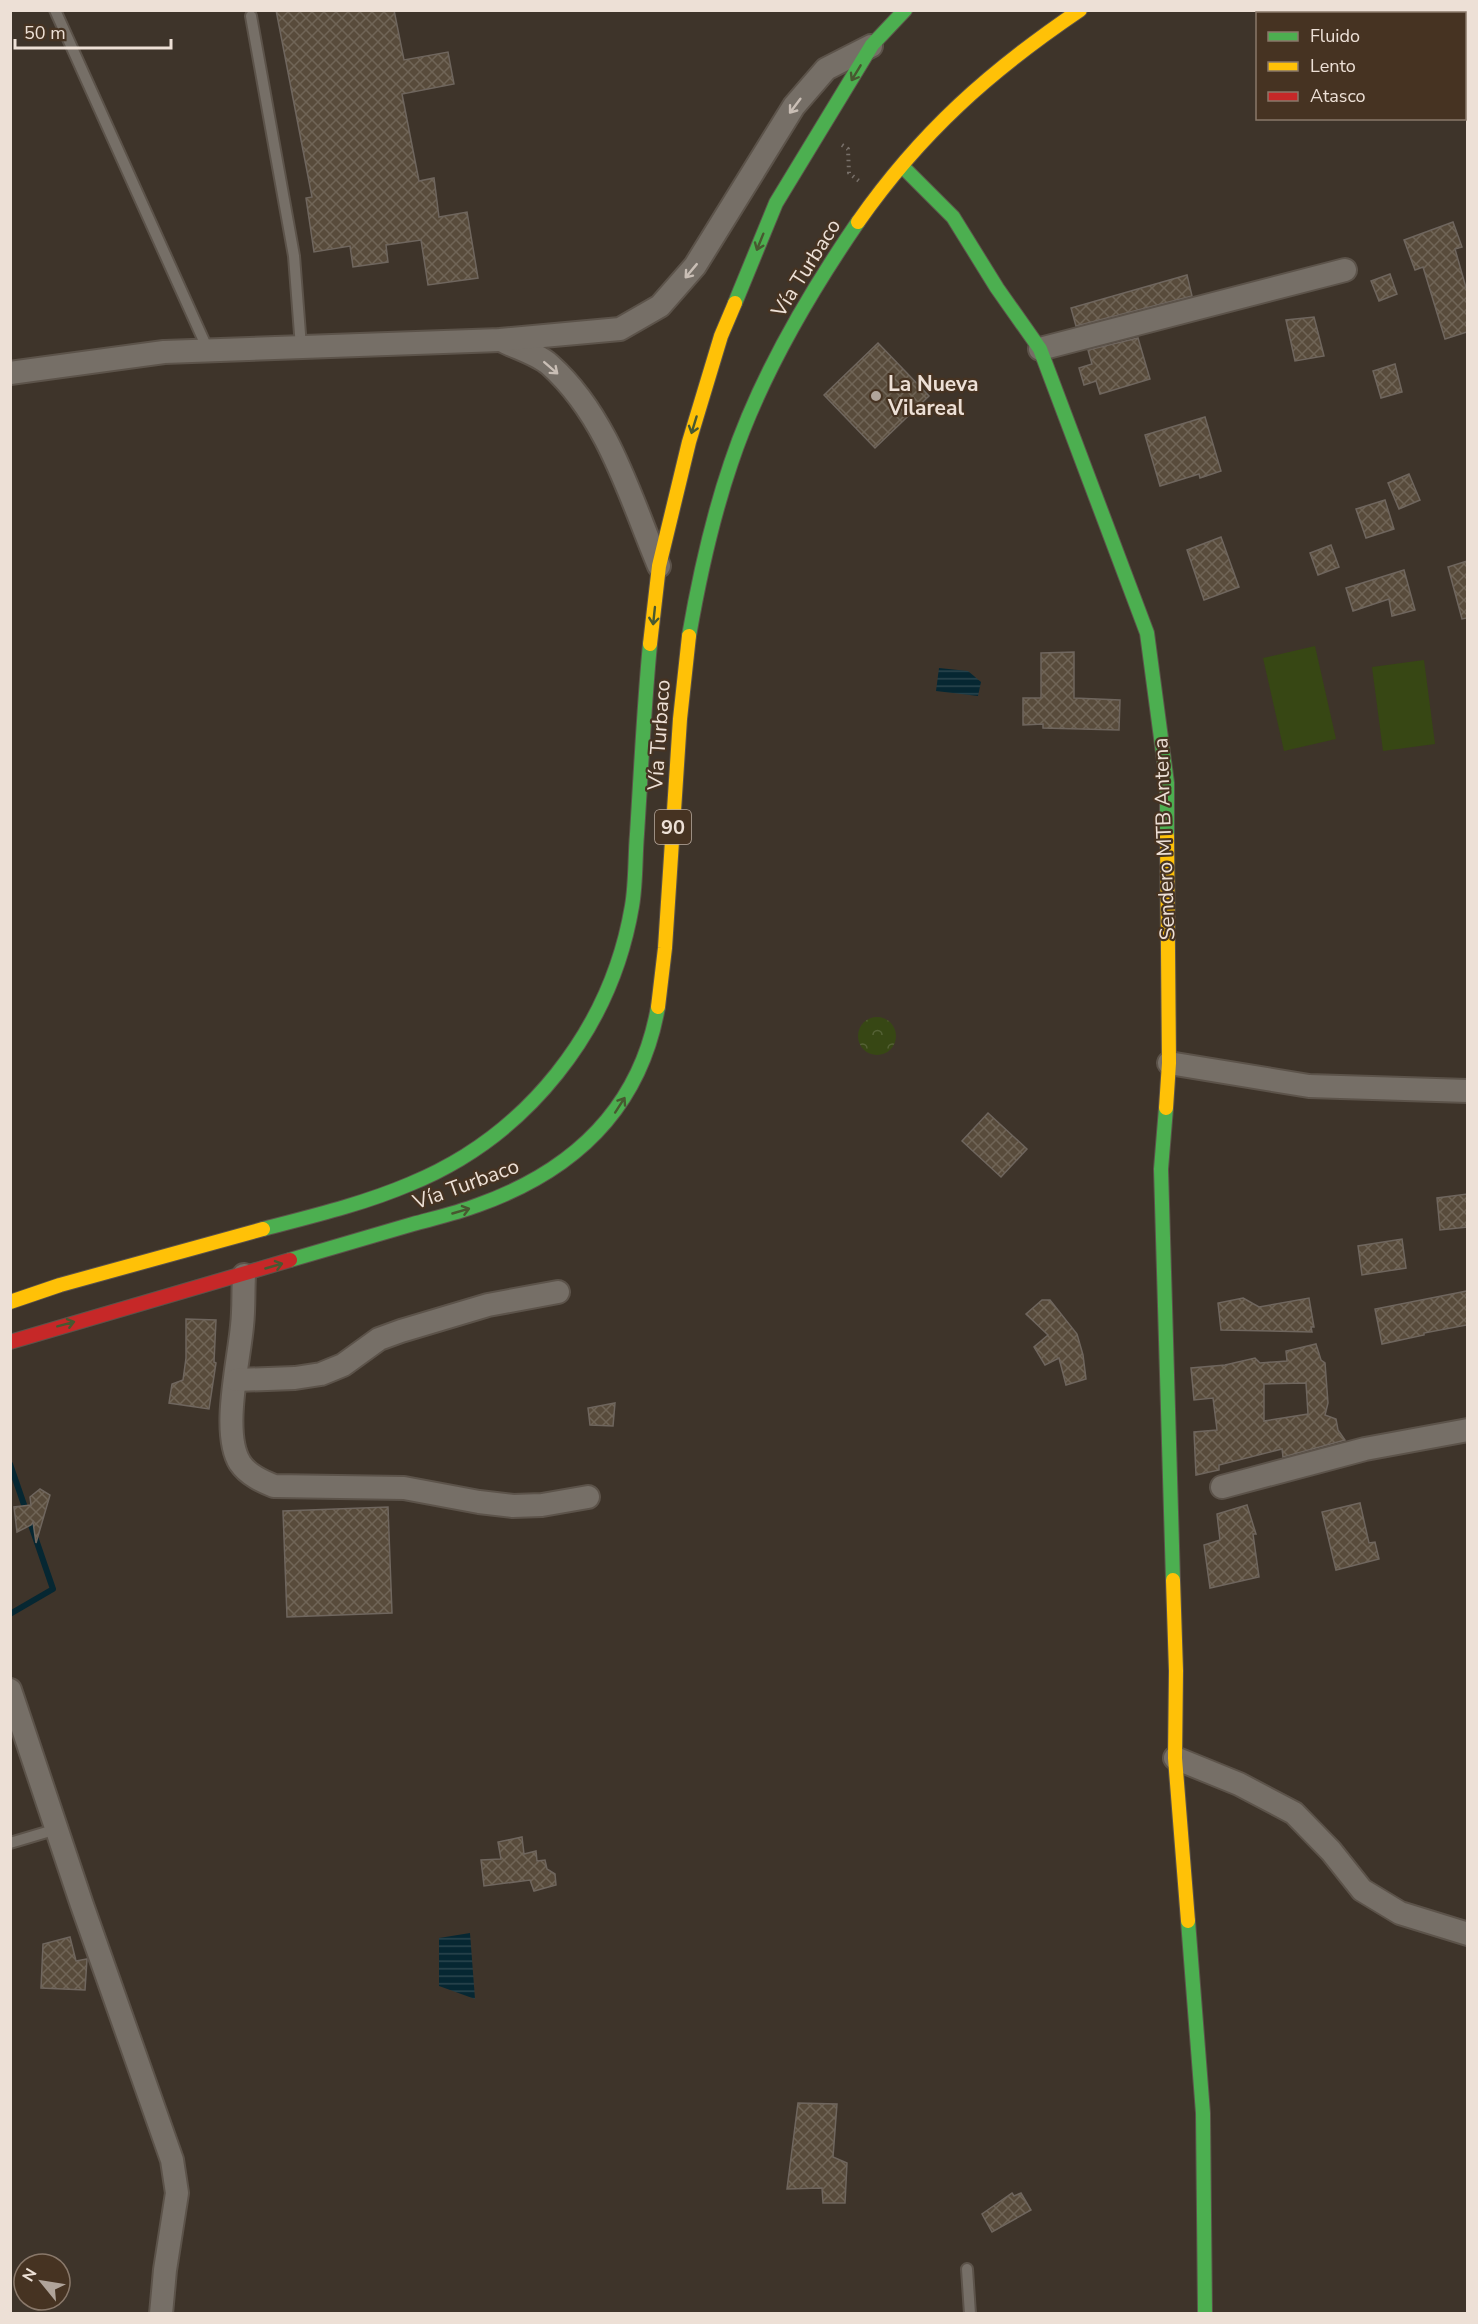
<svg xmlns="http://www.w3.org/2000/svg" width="1478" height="2324" font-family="'Nunito Sans',sans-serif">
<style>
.forest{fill:url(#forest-crowns)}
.pitch{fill:#374714}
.water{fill:url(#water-rules)}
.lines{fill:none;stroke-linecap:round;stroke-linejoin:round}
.stream{stroke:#062732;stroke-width:6}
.building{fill:url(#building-cross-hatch);stroke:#6f665e;stroke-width:1.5;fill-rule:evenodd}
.lane-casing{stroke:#5c534a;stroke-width:14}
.street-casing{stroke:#5c534a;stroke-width:26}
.fast-casing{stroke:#5c534a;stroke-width:16}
.slow-casing{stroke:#5c534a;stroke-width:16}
.jam-casing{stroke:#5c534a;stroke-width:16}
.path{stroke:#78706a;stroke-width:4;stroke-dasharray:1.5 4.5;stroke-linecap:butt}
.lane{stroke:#766f67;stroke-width:10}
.street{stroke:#766f67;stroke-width:22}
.fast{stroke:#4caf50;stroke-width:14}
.slow{stroke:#ffc107;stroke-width:14}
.jam{stroke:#c62828;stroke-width:14}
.oneway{stroke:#485830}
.oneway2{stroke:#c9beb5}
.poi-dot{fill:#b0a49a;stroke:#463322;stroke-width:2}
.labels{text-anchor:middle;stroke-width:4.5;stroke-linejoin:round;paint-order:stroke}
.shield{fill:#463322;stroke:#bbaca0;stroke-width:1.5}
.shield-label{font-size:20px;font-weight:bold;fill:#ede0d6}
.street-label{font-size:21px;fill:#ede0d6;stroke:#463322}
.poi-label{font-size:21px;font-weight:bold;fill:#ede0d6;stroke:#463322;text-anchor:start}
</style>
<defs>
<pattern id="forest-crowns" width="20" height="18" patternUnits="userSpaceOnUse" patternTransform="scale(1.5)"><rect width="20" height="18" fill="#374714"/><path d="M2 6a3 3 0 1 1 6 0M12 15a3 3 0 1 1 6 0" fill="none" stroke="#546135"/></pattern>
<pattern id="water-rules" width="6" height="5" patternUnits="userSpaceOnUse" patternTransform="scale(1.5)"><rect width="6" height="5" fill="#062732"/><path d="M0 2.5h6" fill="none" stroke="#2b464f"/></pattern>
<pattern id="building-cross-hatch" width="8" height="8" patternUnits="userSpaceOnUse" patternTransform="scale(1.5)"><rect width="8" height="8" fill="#584b3b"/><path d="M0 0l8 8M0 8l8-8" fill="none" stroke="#706557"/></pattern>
</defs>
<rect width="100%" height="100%" fill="#3e342a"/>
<circle class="forest" cx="877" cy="1036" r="19"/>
<g class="pitch">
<polygon points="1315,646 1336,739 1284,751 1263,658"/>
<polygon points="1424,660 1435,744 1383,751 1372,667"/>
</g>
<g class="water">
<polygon points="939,668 968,671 981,682 978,696 936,691"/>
<polygon points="470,1933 475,1999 439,1986 439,1938"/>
</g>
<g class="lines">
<polyline class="stream" points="10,1464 53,1589 10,1614"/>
</g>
<g class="building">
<polygon points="276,10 394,10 404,60 448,52 454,84 402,94 419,181 434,178 439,217 467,212 478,278 428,285 421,240 386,245 388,262 353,267 350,246 314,252 306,198 312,197"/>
<polygon points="1453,222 1462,247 1455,249 1467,291 1467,332 1445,339 1423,267 1415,270 1404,240"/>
<polygon points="1390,274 1397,294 1379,301 1371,281"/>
<polygon points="1187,275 1192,296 1076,326 1071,308"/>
<polygon points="1314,317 1324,356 1295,361 1286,320"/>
<polygon points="1138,338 1150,379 1100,394 1096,381 1084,385 1079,368 1092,364 1088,350"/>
<polygon points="878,343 929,396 875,448 824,395"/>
<polygon points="1395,364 1402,392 1381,398 1373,371"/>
<polygon points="1205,417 1221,471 1200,478 1199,474 1160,486 1145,435"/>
<polygon points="1409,474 1420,500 1399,509 1388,483"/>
<polygon points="1385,500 1394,529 1366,538 1356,509"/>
<polygon points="1221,537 1239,587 1204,600 1187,550"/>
<polygon points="1331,545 1339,567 1318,575 1310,553"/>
<polygon points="1467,561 1467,618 1462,619 1448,567"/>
<polygon points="1404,570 1415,610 1392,616 1389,599 1353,611 1346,588"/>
<polygon points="1074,652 1074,698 1120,700 1119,730 1043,728 1043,724 1023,725 1023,698 1041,698 1041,653"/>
<polygon points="988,1113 1027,1149 1001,1177 962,1141"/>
<polygon points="1467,1194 1467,1227 1440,1230 1437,1198"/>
<polygon points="1402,1239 1406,1268 1362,1275 1358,1246"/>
<polygon points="1467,1291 1467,1325 1424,1333 1424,1335 1382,1344 1375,1309"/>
<polygon points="1243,1298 1259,1307 1309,1298 1314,1327 1311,1327 1312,1332 1221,1330 1218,1303"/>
<polygon points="1042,1300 1050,1300 1077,1334 1083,1355 1086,1379 1066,1385 1059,1358 1045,1365 1034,1347 1048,1335 1026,1314"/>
<polygon points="186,1319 216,1320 214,1362 216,1363 209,1409 169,1403 172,1384 183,1380 186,1358"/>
<path d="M1316,1344l5,16 4,3 3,40 -3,12 11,4 2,11 7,10 -62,17 -1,-8 -63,16v5l-23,5 -2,-43 23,-2 -4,-32 -19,2 -3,-32 34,-3 30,-7 5,5 27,-2 -1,-10zM1306,1383l2,31 -44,7v-37z"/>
<polygon points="615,1403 613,1426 590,1425 588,1408"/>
<polygon points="40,1489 50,1495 36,1543 33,1522 31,1525 17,1532 14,1507 31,1505 30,1497"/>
<polygon points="1360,1503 1369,1543 1375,1542 1379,1559 1336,1570 1322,1512"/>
<polygon points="1247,1505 1256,1534 1253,1534 1259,1577 1210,1588 1204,1545 1220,1540 1217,1514"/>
<polygon points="388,1507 392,1613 287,1617 283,1511"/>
<polygon points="522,1837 524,1854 536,1851 537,1861 545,1860 547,1869 555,1874 556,1885 534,1891 530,1880 484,1886 481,1860 501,1859 498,1842"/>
<polygon points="70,1937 76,1961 87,1959 85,1990 41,1988 43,1944"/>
<polygon points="798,2103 837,2104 833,2157 847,2163 845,2203 823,2203 822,2188 787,2189"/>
<polygon points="1012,2193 1014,2196 1021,2193 1031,2210 992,2232 982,2214"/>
</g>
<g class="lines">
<g class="lane-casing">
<g id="lane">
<polyline points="55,10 208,350"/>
<polyline points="251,16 294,256 301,347"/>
<polyline points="10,1843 57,1829"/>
<polyline points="967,2269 970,2314"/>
</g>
</g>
<g class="street-casing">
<g id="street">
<path d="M501,340c15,8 37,14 49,25 58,52 80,132 109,201"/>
<polyline points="1040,349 1345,270"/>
<polyline points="10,373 164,352 500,340 620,329 660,306 695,266 794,106 826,69 871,46"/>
<polyline points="1169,1063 1309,1086 1468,1091"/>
<path d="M244,1275c-1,17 0,34 -2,51 -3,35 -21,107 -2,137 8,12 22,18 34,23l130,2 75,14 34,4 29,-1 46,-8"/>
<polyline points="236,1380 295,1378 321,1374 343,1365 379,1339 401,1331 488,1305 558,1292"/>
<polyline points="1222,1487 1365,1449 1468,1430"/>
<polyline points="10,1690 82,1905 172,2160 177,2193 165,2270 161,2314"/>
<polyline points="1175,1758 1239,1784 1294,1813 1331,1851 1362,1890 1400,1913 1468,1934"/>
</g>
</g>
<g class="fast-casing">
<g id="fast">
<polyline points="902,166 953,217 997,288 1040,349 1147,633 1167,783 1167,836"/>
<polyline points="735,303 776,203 872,45 905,10"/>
<path d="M689,636c10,-58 23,-117 42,-173 28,-84 77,-168 127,-241"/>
<polyline points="1166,1108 1161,1169 1173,1580"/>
<path d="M263,1229c50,-13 100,-25 147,-45 117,-48 201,-154 222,-278 4,-23 3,-48 5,-72 4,-63 7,-127 13,-190"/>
<path d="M290,1260c41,-12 82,-24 123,-36 22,-6 44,-11 65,-19 95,-34 162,-96 180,-198"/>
<polyline points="1188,1921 1203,2113 1205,2314"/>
</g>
</g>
<g class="slow-casing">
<g id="slow">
<path d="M858,222c63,-90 132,-151 222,-212"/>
<polyline points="650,644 659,566 689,442 721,336 735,303"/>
<polyline points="658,1007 665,948 680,719 689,636"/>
<polyline points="1166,1108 1169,1063 1167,836"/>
<polyline points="10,1302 60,1285 263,1229"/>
<polyline points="1173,1580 1176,1671 1175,1758 1188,1921"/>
</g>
</g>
<g class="jam-casing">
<polyline id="jam" points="10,1342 290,1260"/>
</g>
<polyline class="path" points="842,145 848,149 849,173 859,181"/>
<use href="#lane" class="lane"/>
<use href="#street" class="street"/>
<use href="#fast" class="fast"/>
<use href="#slow" class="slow"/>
<use href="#jam" class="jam"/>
</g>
<defs><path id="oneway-shaft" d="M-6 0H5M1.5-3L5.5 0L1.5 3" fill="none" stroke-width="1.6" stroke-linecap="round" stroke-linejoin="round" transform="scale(1.5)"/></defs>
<g class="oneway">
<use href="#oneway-shaft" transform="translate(856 73) rotate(121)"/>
<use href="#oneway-shaft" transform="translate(760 242) rotate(112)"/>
<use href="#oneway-shaft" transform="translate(694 425) rotate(107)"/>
<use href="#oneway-shaft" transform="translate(654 616) rotate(96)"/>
<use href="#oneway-shaft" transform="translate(620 1105) rotate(-57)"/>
<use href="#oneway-shaft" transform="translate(461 1211) rotate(-16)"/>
<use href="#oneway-shaft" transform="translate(274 1266) rotate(-16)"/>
<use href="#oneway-shaft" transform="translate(66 1324) rotate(-15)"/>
</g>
<g class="oneway2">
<use href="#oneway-shaft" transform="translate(795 106) rotate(127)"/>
<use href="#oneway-shaft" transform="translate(691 271) rotate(130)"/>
<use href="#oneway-shaft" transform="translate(551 368) rotate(41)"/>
</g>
<circle class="poi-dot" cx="876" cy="396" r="6"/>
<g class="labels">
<rect class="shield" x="655" y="810" width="36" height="34" rx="4.5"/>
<g class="shield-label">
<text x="673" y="834">90</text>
</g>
<g class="street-label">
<text transform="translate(806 268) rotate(-58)" y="7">Vía Turbaco</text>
<text transform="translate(659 735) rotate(-86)" y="7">Vía Turbaco</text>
<text transform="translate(1164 839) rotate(-92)" y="7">Sendero MTB Antena</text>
<text transform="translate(466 1184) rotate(-20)" y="7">Vía Turbaco</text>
</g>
<g class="poi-label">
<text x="888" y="391">La Nueva<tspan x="888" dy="24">Vilareal</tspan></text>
</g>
</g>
<rect width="1478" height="2324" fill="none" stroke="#ede0d6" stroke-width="24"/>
<rect x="1256" y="12" width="210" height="108" fill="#463322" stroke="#89786a" stroke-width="1.5"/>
<rect x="1268" y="32" width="30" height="9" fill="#4caf50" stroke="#89786a" stroke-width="1.5"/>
<text x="1310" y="42" font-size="18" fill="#ede0d6">Fluido</text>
<rect x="1268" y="62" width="30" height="9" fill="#ffc107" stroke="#89786a" stroke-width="1.5"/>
<text x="1310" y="72" font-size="18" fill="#ede0d6">Lento</text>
<rect x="1268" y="92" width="30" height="9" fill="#c62828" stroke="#89786a" stroke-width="1.5"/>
<text x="1310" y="102" font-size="18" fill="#ede0d6">Atasco</text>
<g transform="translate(42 2282) rotate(300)"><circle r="28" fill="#463322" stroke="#89786a" stroke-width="1.5"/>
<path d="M0-4.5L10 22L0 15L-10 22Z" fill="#b0a49a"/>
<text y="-9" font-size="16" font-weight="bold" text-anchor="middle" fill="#ede0d6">N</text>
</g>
<path d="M15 39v9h156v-9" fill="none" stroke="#ede0d6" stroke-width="3"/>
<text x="24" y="39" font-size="18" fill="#ede0d6" stroke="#463322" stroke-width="4.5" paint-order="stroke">50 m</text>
</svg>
